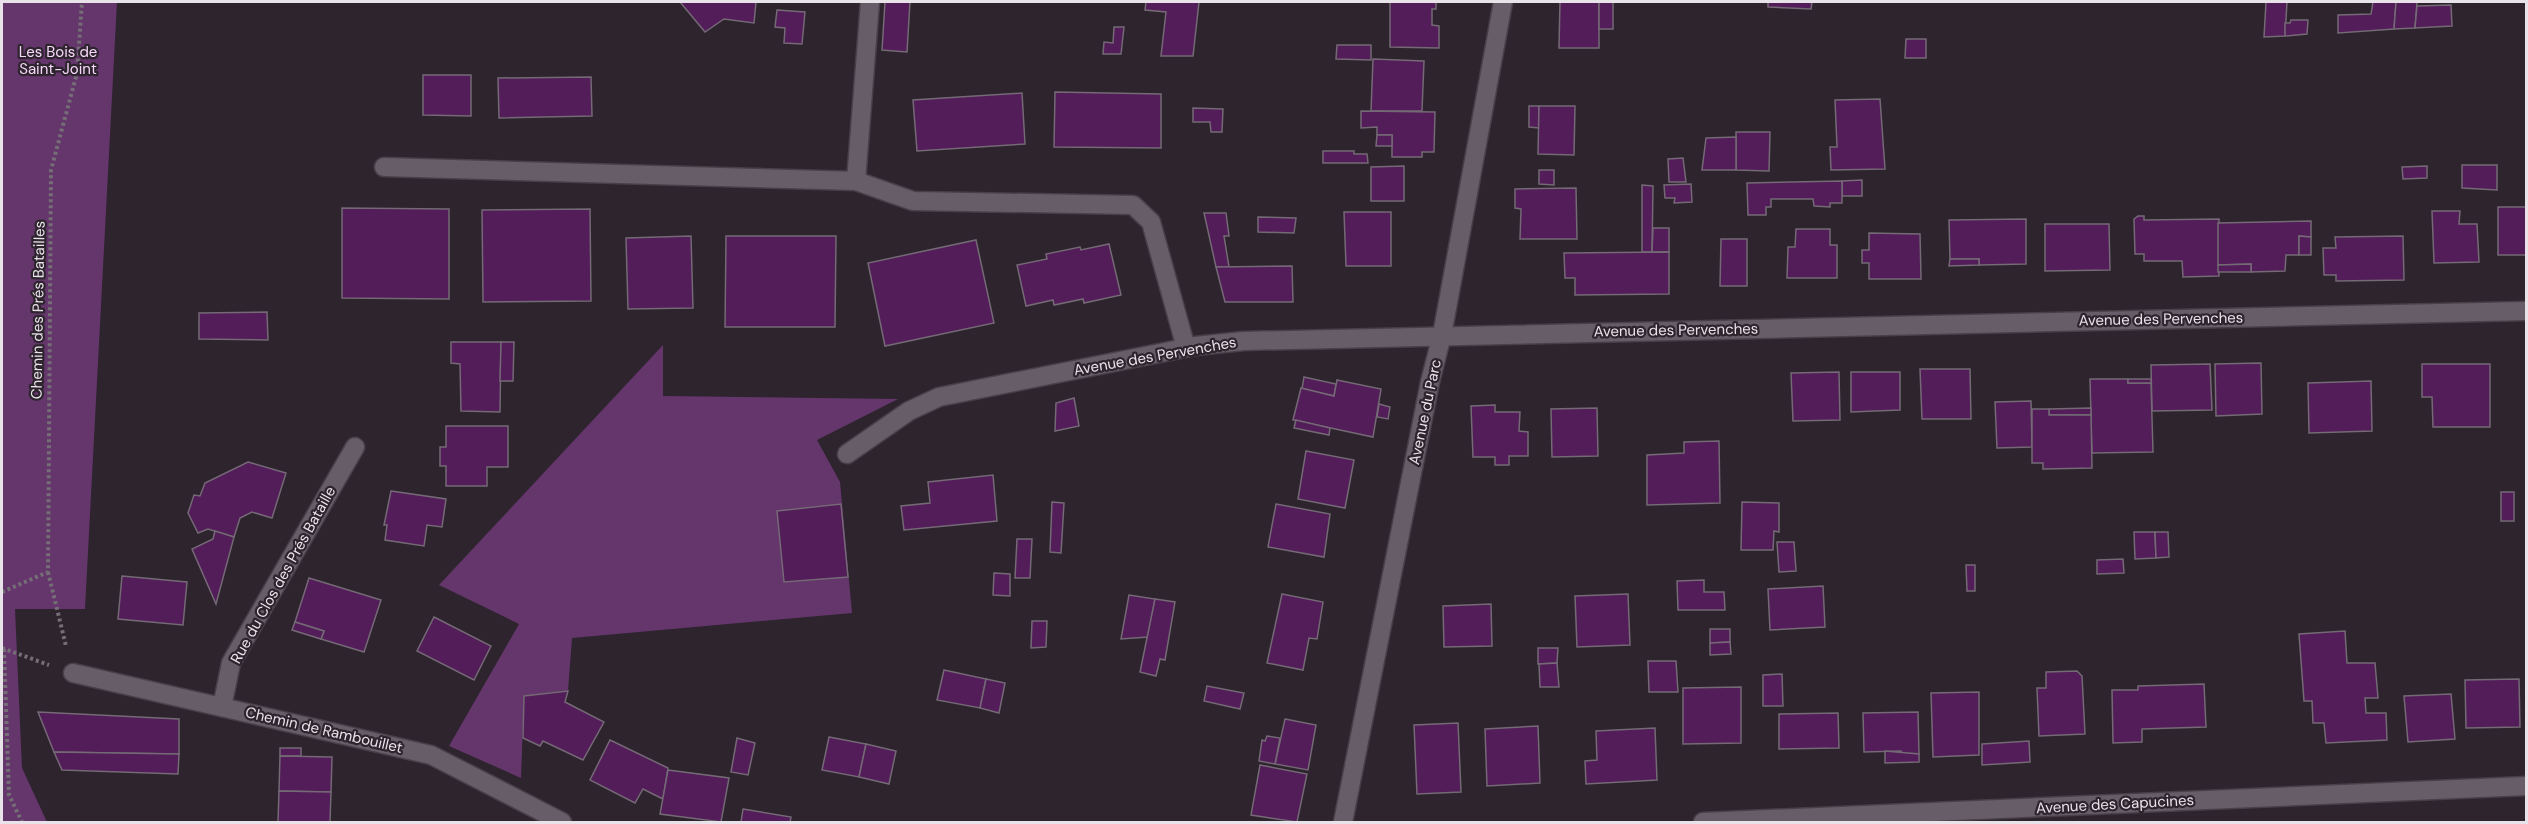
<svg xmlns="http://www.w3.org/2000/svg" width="2528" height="824" font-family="'DM Sans',sans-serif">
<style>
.green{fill:#64366b}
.building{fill:#521d59;stroke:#746975;stroke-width:1.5}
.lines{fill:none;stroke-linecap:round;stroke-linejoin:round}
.lane-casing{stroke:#484049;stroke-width:21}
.street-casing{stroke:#484049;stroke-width:21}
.path{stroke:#756e76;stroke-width:4;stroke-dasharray:3 3;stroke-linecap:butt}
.lane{stroke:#675d68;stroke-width:18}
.street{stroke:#675d68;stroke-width:18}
.labels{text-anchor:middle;stroke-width:4.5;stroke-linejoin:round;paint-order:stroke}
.park-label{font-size:15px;fill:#f7d7fa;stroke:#2d242e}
.street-label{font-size:15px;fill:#e8e2e9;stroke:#2d242e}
</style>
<rect width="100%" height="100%" fill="#2d242e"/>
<g class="green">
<polygon points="2,2 117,2 85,609 15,609 22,768 47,822 2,822"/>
<polygon points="663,345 663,396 898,399 817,440 840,482 852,613 572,638 568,691 524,696 521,778 449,746 519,624 439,585"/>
</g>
<g class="building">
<polygon points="680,2 756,2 754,23 724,19 705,32"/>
<polygon points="885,2 910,2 907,52 882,50"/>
<polygon points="1146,2 1199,2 1193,56 1161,56 1166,12 1145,10"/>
<polygon points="1390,2 1436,2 1436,9 1432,9 1432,25 1439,26 1439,48 1390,47"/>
<polygon points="1560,2 1599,2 1599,48 1559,48"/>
<rect x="1599" y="2" width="14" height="27"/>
<polygon points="1768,2 1812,2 1811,9 1768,7"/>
<polygon points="2260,2 2287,2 2285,36 2264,37 2266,2"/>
<polygon points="2373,2 2396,2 2394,29 2338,33 2338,15 2371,14"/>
<polygon points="2396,2 2417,2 2415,28 2394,29"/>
<polygon points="2451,5 2452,26 2415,28 2417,6"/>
<polygon points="777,10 805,12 802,44 784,43 785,28 775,27"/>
<polygon points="2291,20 2308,20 2307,34 2285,36 2285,23 2290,23"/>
<polygon points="1114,27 1124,27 1121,54 1103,54 1104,42 1113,43"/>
<polygon points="1906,39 1926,39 1926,58 1905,58"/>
<polygon points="1337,45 1371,45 1371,60 1336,59"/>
<polygon points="1373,59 1424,61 1422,111 1371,111"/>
<polygon points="423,75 471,75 471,116 423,115"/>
<polygon points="591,77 592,116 499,118 498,78"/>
<polygon points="1055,92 1161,94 1161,148 1054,147"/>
<polygon points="1022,93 1025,144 917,151 913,100"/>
<polygon points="1880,99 1885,169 1831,170 1830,147 1837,147 1835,100"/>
<polygon points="1529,106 1539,106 1539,128 1529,127"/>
<polygon points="1539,106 1575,106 1574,155 1538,154"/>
<polygon points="1193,108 1223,109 1222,132 1211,132 1210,122 1193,122"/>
<polygon points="1361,111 1435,112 1434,152 1422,152 1422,157 1392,157 1392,135 1377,135 1377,127 1361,128"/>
<polygon points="1736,132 1770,132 1769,171 1736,170"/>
<polygon points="1377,135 1392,135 1392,146 1376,146"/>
<polygon points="1736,137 1736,170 1702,170 1706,138"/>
<polygon points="1323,151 1354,151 1354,154 1367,154 1368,163 1323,163"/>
<polygon points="1683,158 1686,182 1669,182 1668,159"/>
<polygon points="2462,165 2497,165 2497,190 2462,188"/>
<polygon points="1404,166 1404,201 1371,201 1371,167"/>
<polygon points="2427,166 2427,178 2403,179 2402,167"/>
<polygon points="1539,170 1554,170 1554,185 1539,184"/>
<polygon points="1862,180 1862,196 1842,196 1842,181"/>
<polygon points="1842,181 1842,203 1830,203 1830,207 1814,206 1813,199 1771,199 1771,207 1766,207 1766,215 1748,215 1747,183"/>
<polygon points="1691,184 1692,202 1674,203 1675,198 1665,198 1664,185"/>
<polygon points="1642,185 1653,186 1652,252 1642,252"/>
<polygon points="1576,188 1577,239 1520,239 1521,209 1515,208 1515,189"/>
<rect x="2498" y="207" width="28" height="48"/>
<polygon points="342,208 449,209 449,299 342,298"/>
<polygon points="590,209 591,301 483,302 482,210"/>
<polygon points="2432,211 2460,211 2459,224 2477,224 2479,262 2434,263"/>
<polygon points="1344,212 1391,212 1391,266 1346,266"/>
<polygon points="1204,213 1226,213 1229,236 1224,236 1229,267 1216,267"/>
<polygon points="2138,216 2144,216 2144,220 2219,219 2219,276 2183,277 2182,261 2144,261 2144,254 2135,254 2134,219"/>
<polygon points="1258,217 1296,218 1294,233 1258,232"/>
<polygon points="2026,219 2026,264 1979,265 1979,259 1950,259 1949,220"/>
<polygon points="2311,221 2311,237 2299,236 2299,255 2286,255 2285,271 2251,272 2251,264 2218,265 2218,223"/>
<polygon points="2045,224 2109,224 2110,270 2045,271"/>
<polygon points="1653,228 1669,228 1669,252 1652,252"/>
<polygon points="1796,229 1830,229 1830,245 1837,245 1837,278 1787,278 1788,247 1795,247"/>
<polygon points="1869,233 1920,234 1921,279 1869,279 1869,263 1862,263 1862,250 1869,250"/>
<polygon points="691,236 693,308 628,309 626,238"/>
<polygon points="726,236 836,236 835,327 725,327"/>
<polygon points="2299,236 2311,237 2311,255 2299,255"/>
<polygon points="2403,236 2404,280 2336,281 2336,275 2324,275 2323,248 2336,248 2335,237"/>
<polygon points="1721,239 1747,239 1747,286 1720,286"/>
<polygon points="976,240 994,323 885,346 868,263"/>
<polygon points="1109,244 1121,295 1084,303 1083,299 1054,305 1053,300 1026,306 1017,265 1047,259 1046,254 1080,247 1081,250"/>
<polygon points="1669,252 1669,294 1575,295 1575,278 1565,278 1564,253"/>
<polygon points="1950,259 1979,259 1979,265 1949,266"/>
<polygon points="2251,264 2251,272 2218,272 2218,265"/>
<polygon points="1292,266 1293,302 1225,302 1216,267"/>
<polygon points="267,312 268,340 199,339 199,313"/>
<polygon points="451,342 501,342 500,412 461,411 460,364 451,363"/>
<polygon points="501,342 514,342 513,381 500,381"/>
<polygon points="2261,363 2262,414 2216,416 2215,364"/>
<polygon points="2210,364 2212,410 2152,411 2151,365"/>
<polygon points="2422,364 2490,364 2490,427 2433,427 2432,397 2422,397"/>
<polygon points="1920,369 1970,369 1971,419 1922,419"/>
<polygon points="1839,372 1840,420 1793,421 1791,373"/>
<polygon points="1851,372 1900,372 1900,410 1851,412"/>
<polygon points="1304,377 1336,384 1334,396 1302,389"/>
<polygon points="2090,379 2128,379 2128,383 2151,383 2153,452 2092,453"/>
<rect x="2128" y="379" width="23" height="4"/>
<polygon points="1337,380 1381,389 1373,437 1293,420 1301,388 1334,396"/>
<polygon points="2371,381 2372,431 2309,433 2308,383"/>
<polygon points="1074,398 1079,426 1055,431 1056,403"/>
<polygon points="2031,401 2032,447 1997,448 1995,402"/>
<polygon points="1379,404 1390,407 1388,419 1377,417"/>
<polygon points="1495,405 1495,412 1520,412 1519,431 1528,432 1528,456 1509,456 1509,465 1495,465 1495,457 1473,457 1471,406"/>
<polygon points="1597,408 1598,456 1552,457 1551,409"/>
<polygon points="2091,408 2091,415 2049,415 2049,409"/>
<polygon points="2032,409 2049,409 2049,415 2091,415 2092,468 2043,469 2043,463 2032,463"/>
<polygon points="1296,420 1330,428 1329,435 1294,428"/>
<polygon points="446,426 508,426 508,467 487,467 487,486 446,486 446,466 440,466 440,447 446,447"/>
<polygon points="1719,441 1720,503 1647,505 1647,455 1684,453 1684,442"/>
<polygon points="1306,451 1354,460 1345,508 1298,499"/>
<polygon points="248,462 286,473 272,518 252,512 240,518 234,537 208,529 198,533 188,513 194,495 200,496 205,483"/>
<polygon points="993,475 997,521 904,530 901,506 930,503 928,482"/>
<polygon points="391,491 446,499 442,527 427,525 424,546 385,540 387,525 384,525"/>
<rect x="2501" y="492" width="13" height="29"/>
<polygon points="1052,502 1064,503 1061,553 1050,552"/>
<polygon points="1742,502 1779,503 1779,532 1774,531 1773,550 1741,550"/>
<polygon points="841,504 848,577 784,582 777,511"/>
<polygon points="1276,504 1330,514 1324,557 1268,547"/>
<polygon points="215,531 234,537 216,604 192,549 213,539"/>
<polygon points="2134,532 2155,532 2156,558 2135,559"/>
<polygon points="2155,532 2168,532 2169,557 2156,558"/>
<polygon points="1017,539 1032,539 1030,578 1015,578"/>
<polygon points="1777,542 1794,542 1796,571 1779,572"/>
<polygon points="2123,559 2124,573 2097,574 2097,560"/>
<polygon points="1966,565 1975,565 1975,591 1967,591"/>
<polygon points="994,573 1010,574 1010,596 993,595"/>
<polygon points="122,576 187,582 183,625 118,619"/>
<polygon points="309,578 381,600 364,652 321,639 324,631 295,622"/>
<polygon points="1704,580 1704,592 1724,592 1725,610 1678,610 1677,581"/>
<polygon points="1823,586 1825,627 1770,630 1768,589"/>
<polygon points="1282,594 1323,602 1317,639 1309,638 1303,670 1267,663"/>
<polygon points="1628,594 1630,645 1577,647 1575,596"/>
<polygon points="1129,595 1155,599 1148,637 1121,639"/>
<polygon points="1155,599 1175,602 1165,660 1160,659 1156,676 1140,672"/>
<polygon points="1491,604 1492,646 1444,647 1443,606"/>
<polygon points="434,617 491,646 474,680 417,651"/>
<polygon points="1032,621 1047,621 1046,647 1031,648"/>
<polygon points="295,622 324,631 321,639 292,630"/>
<polygon points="1710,629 1730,629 1730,642 1710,643"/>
<polygon points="2345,631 2347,663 2375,663 2378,698 2365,698 2366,713 2386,713 2387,740 2326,743 2324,723 2313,723 2312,701 2304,701 2299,634"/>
<polygon points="1730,642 1731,654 1710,655 1710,643"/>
<polygon points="1538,648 1558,648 1557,663 1538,664"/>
<polygon points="1648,661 1676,661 1678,692 1649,692"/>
<polygon points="1557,663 1559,687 1540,687 1539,664"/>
<polygon points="944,670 986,679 980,708 937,700"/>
<polygon points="2077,671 2082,676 2085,734 2039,736 2037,688 2046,688 2046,672"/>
<polygon points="1782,674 1783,706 1763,706 1763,675"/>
<polygon points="986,679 1005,683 999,713 980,708"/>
<polygon points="2519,679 2520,727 2466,728 2465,680"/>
<polygon points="2204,684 2206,727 2142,729 2142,742 2113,743 2112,690 2138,690 2138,686"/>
<polygon points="1207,686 1244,693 1240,709 1204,701"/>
<polygon points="1741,687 1741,743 1683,744 1683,688"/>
<polygon points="568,691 565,702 604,722 583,760 543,741 540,746 523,738 524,696"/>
<polygon points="1979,692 1979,755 1933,757 1931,693"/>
<polygon points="2451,694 2455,739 2408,742 2404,696"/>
<polygon points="38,712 179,719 179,754 54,752"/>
<polygon points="1918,712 1919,754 1901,754 1901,751 1864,752 1863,713"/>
<polygon points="1838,713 1839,748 1779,749 1779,714"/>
<polygon points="1285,719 1316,725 1308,770 1275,764"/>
<polygon points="1458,723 1461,792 1417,794 1414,725"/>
<polygon points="1538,726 1540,783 1487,786 1485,729"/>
<polygon points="1655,728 1657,780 1586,784 1585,761 1597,760 1596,731"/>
<polygon points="1267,736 1280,738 1275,764 1259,761 1262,740 1265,741"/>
<polygon points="829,737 866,744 859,777 822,770"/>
<polygon points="737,738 755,743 748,775 731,772"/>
<polygon points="610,740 668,768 663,799 643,789 635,803 590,780"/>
<polygon points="2029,741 2030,762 1982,765 1982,744"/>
<polygon points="866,744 896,751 889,784 859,777"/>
<rect x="280" y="748" width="21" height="8"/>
<polygon points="1885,751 1919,754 1919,762 1885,763"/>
<polygon points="54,752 179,754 178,774 62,770"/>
<polygon points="280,756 332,757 331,792 279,791"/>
<polygon points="1260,765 1307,774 1297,822 1251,815"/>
<polygon points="668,770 729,778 721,822 660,814"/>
<polygon points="279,791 331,792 330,822 278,822"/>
<polygon points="743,809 791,817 790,822 741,822"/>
</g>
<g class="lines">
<g class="lane-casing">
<polyline id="lane" points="222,707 231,663 355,447"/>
</g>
<g class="street-casing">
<g id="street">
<polyline points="384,167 856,181 913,201 1133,205 1151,222 1186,348"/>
<polyline points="856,181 870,2"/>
<polyline points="847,454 909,411 939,397 1195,346 1244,341 2526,311"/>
<polyline points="73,673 431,755 562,822"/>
<polyline points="1343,822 1430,382 1442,335 1503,2"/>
<polyline points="1703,822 2526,786"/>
</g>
</g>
<g class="path">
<polyline points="48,572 66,646"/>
<polyline points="2,592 48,572 51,170 77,73 82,2"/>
<polyline points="2,648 49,665"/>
<polyline points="4,649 9,795 22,822"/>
</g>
<use href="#lane" class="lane"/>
<use href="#street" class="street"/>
</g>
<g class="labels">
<g class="park-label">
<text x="58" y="57">Les Bois de<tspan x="58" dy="17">Saint-Joint</tspan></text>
</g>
<g class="street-label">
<text transform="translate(38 310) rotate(-89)" y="5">Chemin des Prés Batailles</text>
<text transform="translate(2161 319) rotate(-1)" y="5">Avenue des Pervenches</text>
<text transform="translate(1676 330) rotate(-1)" y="5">Avenue des Pervenches</text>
<text transform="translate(1155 356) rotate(-10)" y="5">Avenue des Pervenches</text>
<text transform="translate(1425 412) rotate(-78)" y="5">Avenue du Parc</text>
<text transform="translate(283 575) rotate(-61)" y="5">Rue du Clos des Prés Bataille</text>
<text transform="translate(324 730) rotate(13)" y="5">Chemin de Rambouillet</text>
<text transform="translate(2115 804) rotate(-3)" y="5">Avenue des Capucines</text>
</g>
</g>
<rect width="2528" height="824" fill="none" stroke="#e8e2e9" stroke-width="6"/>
</svg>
